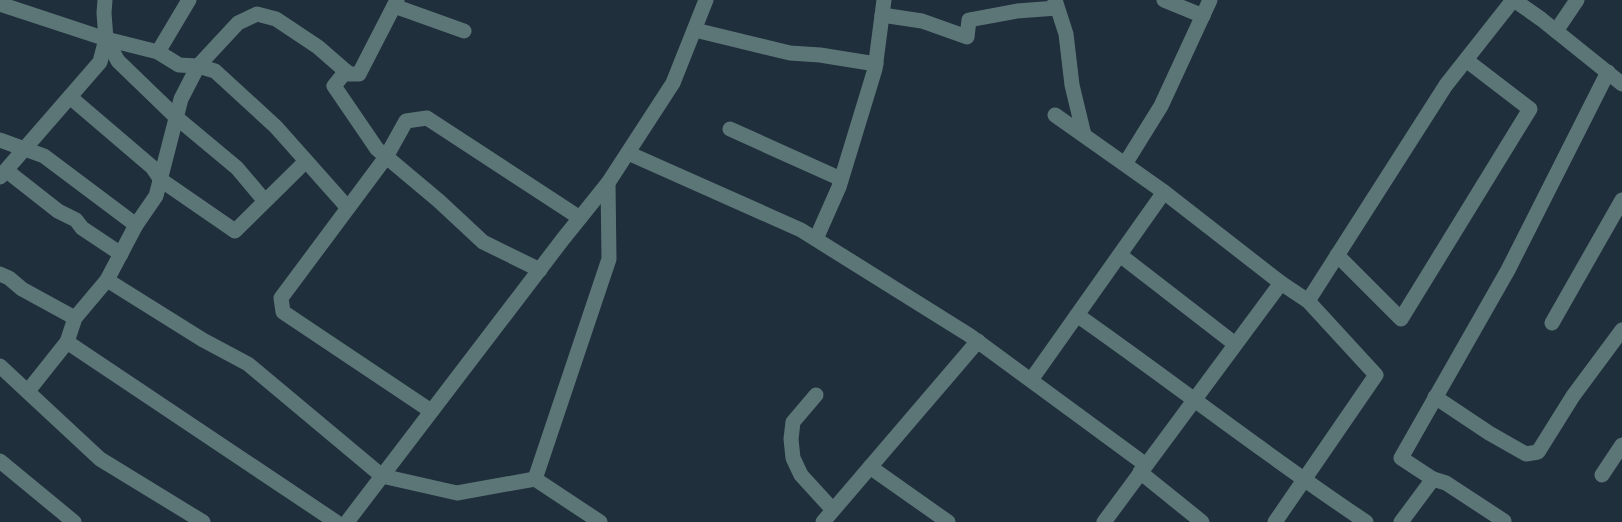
<svg xmlns="http://www.w3.org/2000/svg" width="1622" height="522" font-family="'PT Sans',sans-serif">
<style>
.lines{fill:none;stroke-linecap:round;stroke-linejoin:round}
.minor{stroke:#5c7678;stroke-width:15}
.tertiary{stroke:#5c7678;stroke-width:15}
</style>
<rect width="100%" height="100%" fill="#1f2f3b"/>
<g class="lines">
<g class="minor">
<polyline points="397,0 394,6 464,31"/>
<polyline points="1055,0 1066,34 1072,85 1084,135"/>
<polyline points="1164,0 1203,16"/>
<polyline points="1514,0 1541,19 1622,84"/>
<polyline points="0,4 106,39 158,52 179,65 198,66 215,71 276,127 348,208"/>
<polyline points="882,15 922,21 967,37 969,20 1017,11 1057,8"/>
<polyline points="695,30 790,53 820,55 876,64"/>
<polyline points="1556,31 1577,0"/>
<polyline points="106,39 118,61 177,118 237,168 264,200"/>
<polyline points="158,52 189,0"/>
<polyline points="346,71 334,86 377,149 439,201 483,242 540,270"/>
<polyline points="70,97 152,167 161,180 235,231 306,161"/>
<polyline points="1055,115 1164,192 1281,283"/>
<polyline points="730,129 841,179"/>
<polyline points="0,140 44,156 136,225"/>
<polyline points="628,153 801,230 969,335 1146,465"/>
<polyline points="1125,164 1161,106 1210,0"/>
<polyline points="7,171 58,211 76,220 82,228 121,254"/>
<polyline points="0,177 100,62 106,39 104,13 105,0"/>
<polyline points="816,239 839,187 875,69 884,0"/>
<polyline points="1120,255 1235,344"/>
<polyline points="1337,255 1401,319 1530,109 1466,60"/>
<polyline points="0,274 9,278 22,289 75,318"/>
<polyline points="107,280 203,340 248,364 382,476 457,493 535,479 600,522"/>
<path d="M1077,315c97,68 190,141 289,207"/>
<polyline points="1552,323 1622,200"/>
<polyline points="67,342 336,522"/>
<polyline points="0,366 100,459 203,522"/>
<polyline points="1031,380 1164,192"/>
<polyline points="28,391 67,342 75,318 107,280 136,225 156,196 181,99 198,66 238,23 257,14 276,19 318,47 349,74 359,74 394,6"/>
<polyline points="816,395 793,422 791,439 793,458 801,475 833,510"/>
<polyline points="1435,397 1489,433 1526,454 1538,452 1573,396 1622,330"/>
<polyline points="431,411 283,312 281,298 386,157 406,121 427,118 580,218"/>
<polyline points="0,461 74,522"/>
<polyline points="870,467 948,522"/>
<polyline points="1140,472 1202,522"/>
<polyline points="1602,475 1622,445"/>
<polyline points="535,479 609,259 608,183"/>
<polyline points="1433,479 1446,483 1504,521"/>
<polyline points="823,522 978,341"/>
<polyline points="1104,522 1281,283 1308,301 1446,85 1513,0"/>
<polyline points="1275,522 1376,375 1308,301"/>
<polyline points="1401,522 1433,479 1401,458 1508,270 1608,72"/>
</g>
<polyline class="tertiary" points="347,522 563,239 608,183 673,83 706,0"/>
</g>
</svg>
